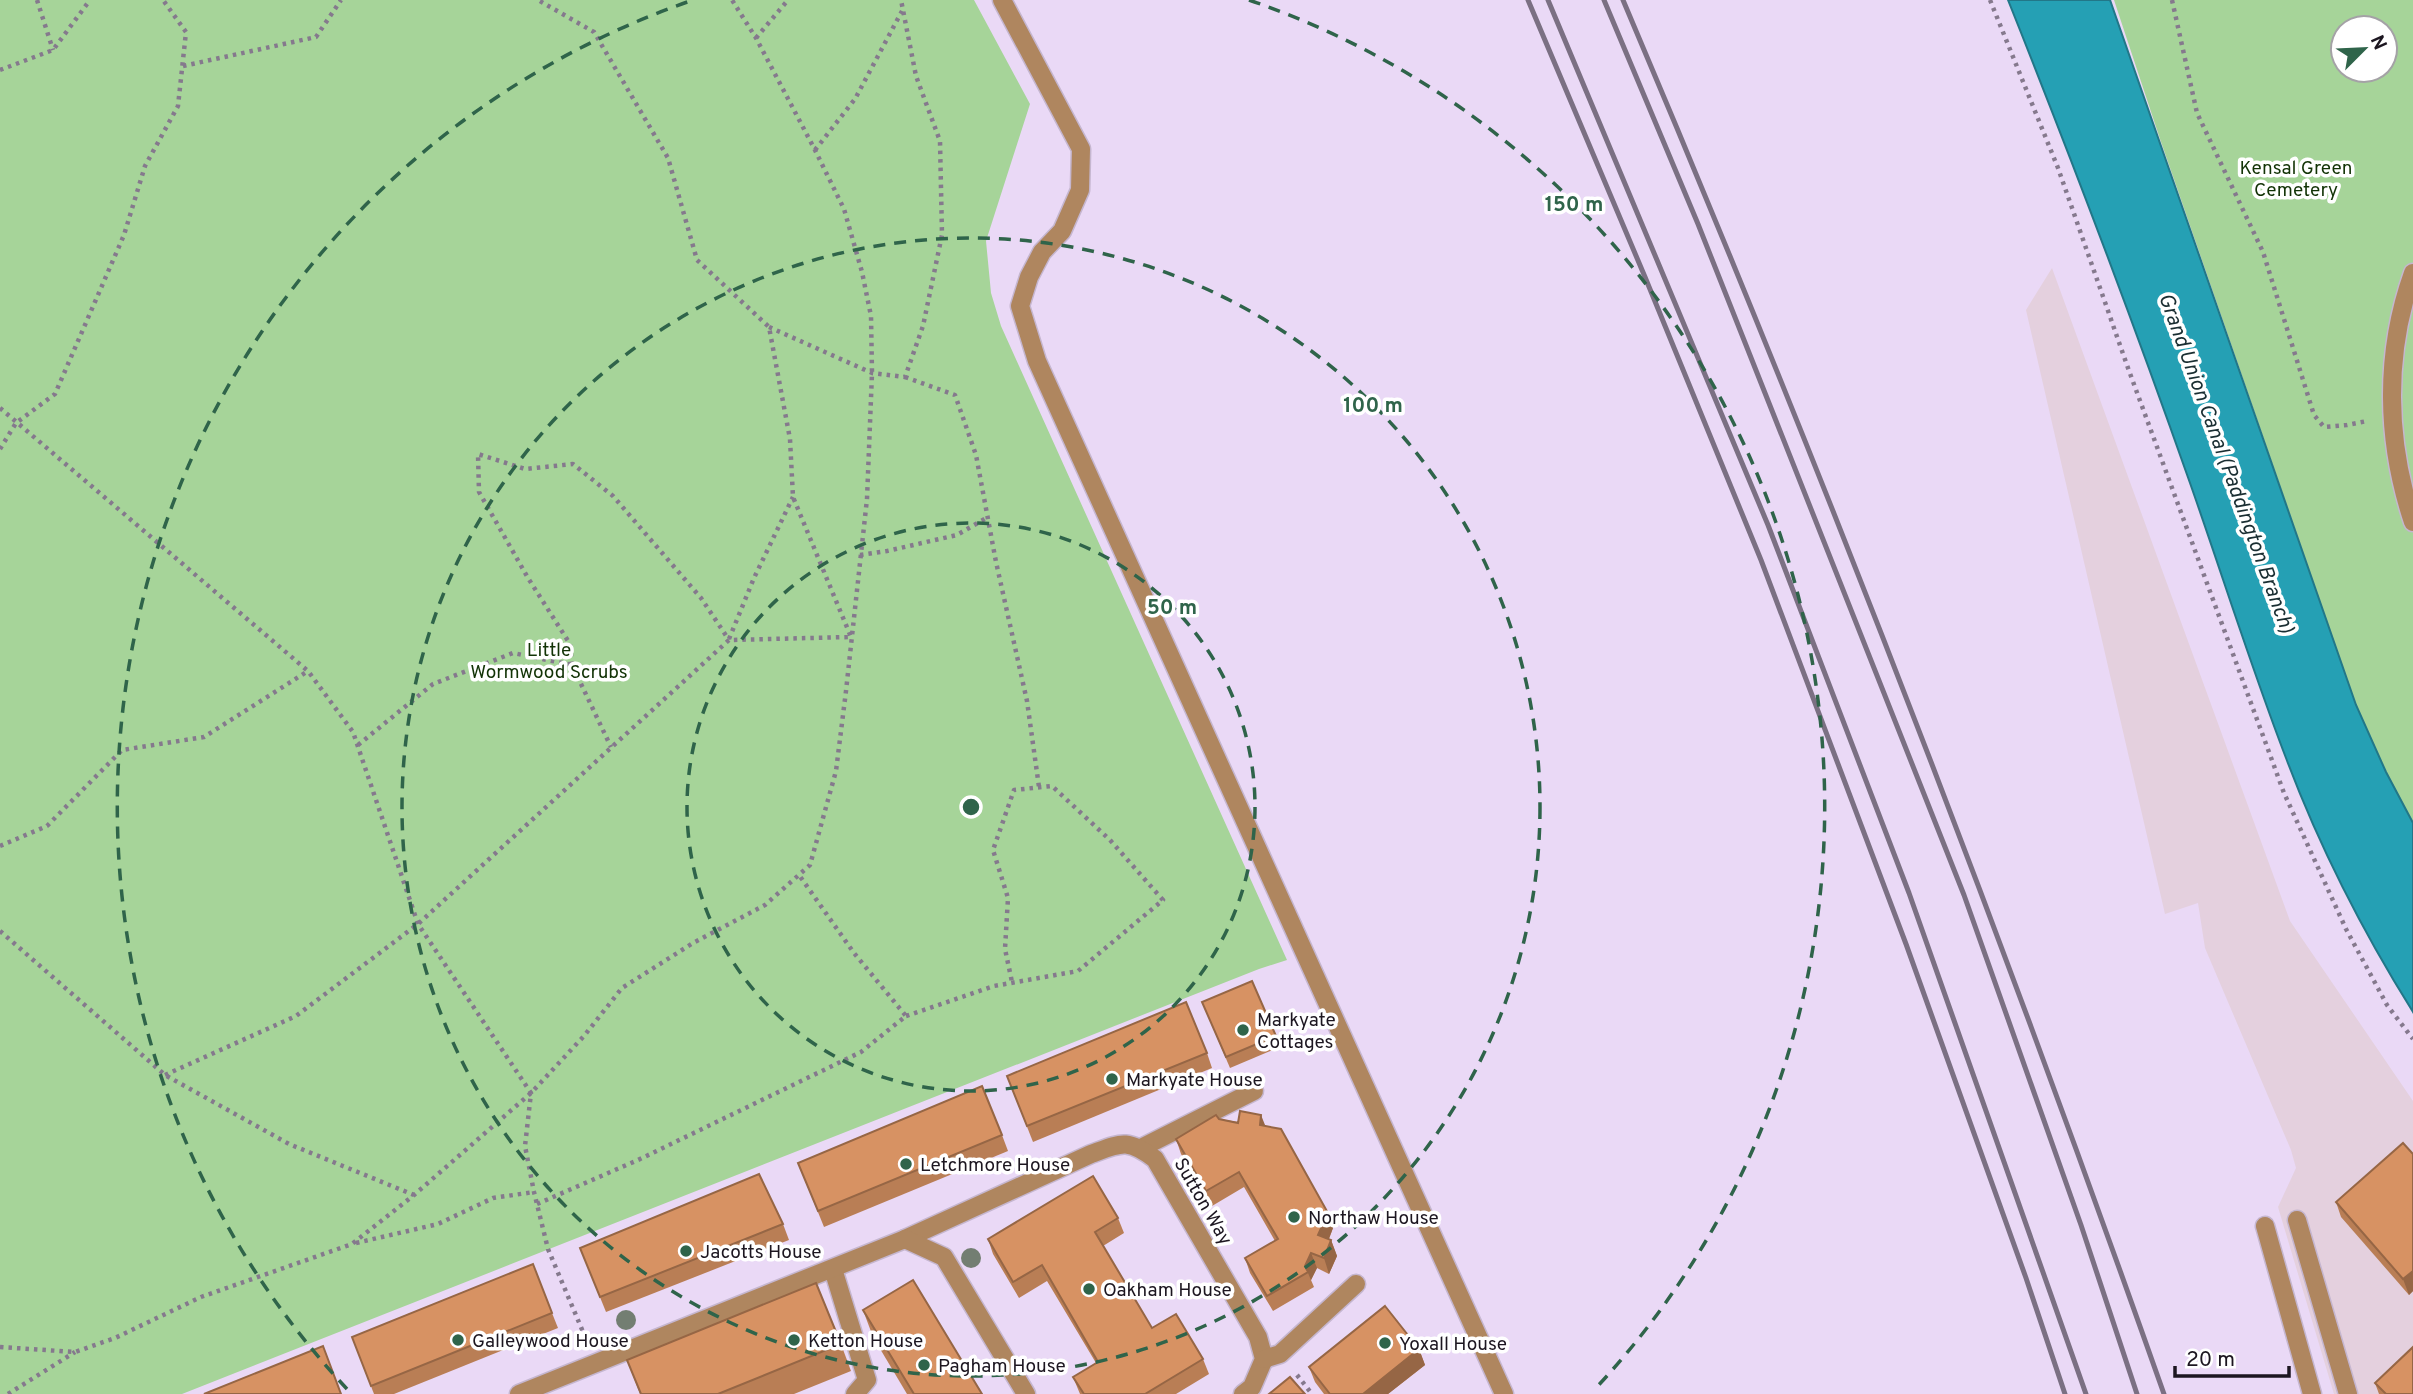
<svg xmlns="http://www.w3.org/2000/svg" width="2413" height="1394" font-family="Overpass,sans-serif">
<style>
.industrial{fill:#e4d0de}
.green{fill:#a6d499;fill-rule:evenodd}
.water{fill:#25a0b4;stroke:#278;stroke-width:2}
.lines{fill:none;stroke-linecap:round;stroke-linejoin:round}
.lane-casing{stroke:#c5b6cf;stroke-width:21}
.street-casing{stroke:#c5b6cf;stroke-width:21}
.path{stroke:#85798d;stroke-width:4.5;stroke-dasharray:3.5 5;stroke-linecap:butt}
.lane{stroke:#af865f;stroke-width:18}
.street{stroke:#af865f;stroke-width:18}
.rail{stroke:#7b7083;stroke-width:5}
.tree{fill:#737e72}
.wall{fill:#b97e55}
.shaded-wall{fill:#966645}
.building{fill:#d79263;stroke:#966645;stroke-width:2}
.ring{fill:none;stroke:#2f644a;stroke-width:3.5;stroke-dasharray:12 9}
.poi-dot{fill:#2f644a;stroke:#fff;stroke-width:2.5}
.labels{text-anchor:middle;stroke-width:7;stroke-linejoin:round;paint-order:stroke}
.park-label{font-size:19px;fill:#123306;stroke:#fff}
.poi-label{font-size:19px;fill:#1c1620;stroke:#fff;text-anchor:start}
.street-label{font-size:19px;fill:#1c1620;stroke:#fff}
.water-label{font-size:21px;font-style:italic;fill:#1a2e32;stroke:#fff}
.centre{fill:#2f644a;stroke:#fff;stroke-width:3.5}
.ring-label{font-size:21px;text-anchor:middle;font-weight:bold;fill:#2f644a;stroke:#fff;stroke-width:7;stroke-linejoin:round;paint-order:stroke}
</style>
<rect width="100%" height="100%" fill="#ead9f6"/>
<polygon class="industrial" points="2052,268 2290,921 2413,1101 2413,1394 2334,1394 2278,1207 2296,1168 2291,1150 2205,948 2198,903 2165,914 2026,310"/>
<g class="green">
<polygon points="0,0 974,0 1030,104 986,241 991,293 1001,326 1287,960 1259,969 182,1394 0,1394"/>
<path d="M2114,0h299v823l-27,-51 -30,-67 -196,-566zM2343,28h42v42h-42z"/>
</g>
<path class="water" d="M2008,0h102l246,705 30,67 27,51v189c-50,-80 -94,-166 -127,-254 -35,-91 -64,-184 -96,-275 -57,-162 -118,-323 -182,-483z"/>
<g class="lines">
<g class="lane-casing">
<g id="lane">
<polyline points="1002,0 1081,149 1080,190 1062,231 1042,252 1029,277 1020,306 1037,361 1504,1394"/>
<path d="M2413,273c-29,81 -27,168 0,249"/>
<polyline points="1141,1148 1254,1091"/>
<polyline points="2265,1226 2312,1394"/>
<path d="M905,1239l186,-85c30,-11 36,-16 64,5l103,178 6,22 -12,28 -9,7"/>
<polyline points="833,1269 867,1380 855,1394"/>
<polyline points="1264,1359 1280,1354 1356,1284"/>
</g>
</g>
<g class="street-casing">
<g id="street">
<polyline points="2297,1220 2348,1394"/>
<polyline points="519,1394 905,1239 944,1257 1026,1394"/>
</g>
</g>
<g class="path">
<polyline points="37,0 53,50"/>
<polyline points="1990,0 2058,168 2128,368 2284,793 2346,929 2387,1005 2413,1039"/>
<polyline points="2172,0 2197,113 2263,252 2314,415 2324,427 2347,425 2367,421"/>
<polyline points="756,38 788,0"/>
<polyline points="183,66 316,37 341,0"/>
<polyline points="0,70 53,50 90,0"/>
<polyline points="815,150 855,99 902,11"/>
<polyline points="769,327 872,373 905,377 923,326 942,235 940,141 916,76 901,0"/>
<polyline points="905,377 955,395 976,455 996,562 1027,701 1039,787"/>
<polyline points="0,408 308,671 353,732 418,924 531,1093 525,1146 534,1192 548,1249 586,1339"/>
<polyline points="0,449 16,423 55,394 124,235 145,166 178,106 186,32 163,0"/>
<polyline points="860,555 887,551 957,535 988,517"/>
<polyline points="729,639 754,578 793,497"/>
<polyline points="572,665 570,644 528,578 479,492 478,454 525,469 573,464 613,496 701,598 729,640"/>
<polyline points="358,745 433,684 513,653 572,665 611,747"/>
<polyline points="0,846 47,826 122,750 204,737 308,671"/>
<polyline points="0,931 165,1075 289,1144 414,1195"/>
<polyline points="906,1016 994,986 1078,971 1163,900 1110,840 1052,786 1014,790 993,850 1008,898 1005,949 1012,982"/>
<polyline points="165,1075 296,1016 418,924 729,640 851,637 793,497 790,439 769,327 697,260 668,158 594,32 538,0"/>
<polyline points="537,1204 638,1160 861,1052 906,1016 854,953 799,875"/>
<polyline points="356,1243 438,1224 493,1198 534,1192"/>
<polyline points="0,1347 75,1352 115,1338 201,1297 352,1244 414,1195 531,1093 584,1036 622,988 693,943 765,905 810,865 836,771 846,691 867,499 872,373 871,316 862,272 844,209 815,150 756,38 732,0"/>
<polyline points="1297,1375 1312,1394"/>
<polyline points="8,1394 75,1352"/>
</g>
<use href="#lane" class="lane"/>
<use href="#street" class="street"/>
<g class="rail">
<polyline points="1528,0 1645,277 1761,560 1906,944 2026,1278 2065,1394"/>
<polyline points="1548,0 1768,525 1909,893 2086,1394"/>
<polyline points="1604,0 1698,224 1964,895 2081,1225 2137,1394"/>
<path d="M1623,0c195,459 375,924 541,1394"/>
</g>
</g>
<g class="tree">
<circle cx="971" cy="1258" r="10"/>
<circle cx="626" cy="1320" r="10"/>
</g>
<g class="wall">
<polygon points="1202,1002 1276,1036 1280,1047 1230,1068"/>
<polygon points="1207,1053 1212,1068 1033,1142 1007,1076"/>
<polygon points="1219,1119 1265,1126 1333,1228 1329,1239 1331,1240 1337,1256 1329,1274 1317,1268 1311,1280 1314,1287 1273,1311 1250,1273 1245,1258 1275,1241 1244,1187 1212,1206 1181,1154 1176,1139"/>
<polygon points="1002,1135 1008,1151 824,1227 798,1163"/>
<polygon points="2413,1154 2413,1291 2409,1295 2341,1217 2336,1202"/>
<polygon points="1118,1218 1124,1233 1103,1246 1152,1328 1203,1359 1209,1374 1176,1394 1080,1394 1073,1377 1096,1363 1047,1281 1019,1298 993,1254 988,1239"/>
<polygon points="783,1224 789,1240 606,1312 580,1248"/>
<polygon points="863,1310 982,1394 907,1394 873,1337"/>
<polygon points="552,1313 558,1328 394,1394 374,1394 352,1337"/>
<polygon points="841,1344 851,1371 794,1394 640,1394 627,1360"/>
<polygon points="1419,1349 1425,1365 1388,1394 1324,1394 1315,1382 1309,1367"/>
<polygon points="2375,1383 2413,1394 2379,1394"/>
</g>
<g class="shaded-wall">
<polygon points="1261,1115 1267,1130 1260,1125"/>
<polygon points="1328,1213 1333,1228 1324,1251 1318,1235"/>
<polygon points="1331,1240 1337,1256 1329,1274 1324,1258"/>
<polygon points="1311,1253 1317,1268 1311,1280 1305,1266"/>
<polygon points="2413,1271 2413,1291 2409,1295 2403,1279"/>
<polygon points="1419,1349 1425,1365 1388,1394 1363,1394"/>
</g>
<g class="building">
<polygon points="1252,981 1276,1036 1226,1057 1202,1002"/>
<polygon points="1186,1002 1207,1053 1027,1126 1007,1076"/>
<polygon points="982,1086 1002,1135 818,1211 798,1163"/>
<polygon points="1240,1111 1261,1115 1260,1125 1281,1129 1328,1213 1318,1235 1331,1240 1324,1258 1311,1253 1305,1266 1308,1272 1267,1296 1245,1258 1278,1239 1239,1172 1206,1191 1176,1139 1216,1115 1219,1119 1238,1123"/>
<polygon points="2403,1143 2413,1154 2413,1271 2403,1279 2336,1202"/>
<polygon points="759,1174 783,1224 600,1297 580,1248"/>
<polygon points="1093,1176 1118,1218 1095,1232 1152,1328 1176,1314 1203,1359 1145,1394 1084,1394 1073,1377 1098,1362 1042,1265 1013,1282 988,1239"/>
<polygon points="533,1264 552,1313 371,1386 352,1337"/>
<polygon points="913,1280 982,1394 914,1394 863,1310"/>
<polygon points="816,1283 841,1344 718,1394 641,1394 627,1360"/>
<polygon points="1385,1306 1419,1349 1363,1394 1330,1394 1309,1367"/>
<polygon points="323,1346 341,1394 204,1394"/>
<polygon points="2413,1347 2413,1394 2386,1394 2375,1383"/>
<polygon points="1290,1377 1305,1394 1269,1394"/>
</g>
<g class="ring">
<circle cx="971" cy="807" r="284"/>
<circle cx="971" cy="807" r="569"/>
<path d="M347 1389A853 853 0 0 1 693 0M1249 0A853 853 0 0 1 1595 1389"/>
</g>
<g class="poi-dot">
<circle cx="1243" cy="1030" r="7"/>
<circle cx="1112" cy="1079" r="7"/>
<circle cx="906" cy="1164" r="7"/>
<circle cx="1294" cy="1217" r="7"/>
<circle cx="686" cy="1251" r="7"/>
<circle cx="1089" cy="1289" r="7"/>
<circle cx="458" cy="1340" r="7"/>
<circle cx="794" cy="1340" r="7"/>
<circle cx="1385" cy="1343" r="7"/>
<circle cx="924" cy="1365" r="7"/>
</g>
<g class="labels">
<g class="park-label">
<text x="2296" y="174">Kensal Green<tspan x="2296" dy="22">Cemetery</tspan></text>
<text x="549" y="656">Little<tspan x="549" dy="22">Wormwood Scrubs</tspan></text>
</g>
<g class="poi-label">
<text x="1257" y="1026">Markyate<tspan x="1257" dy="22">Cottages</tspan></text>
<text x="1126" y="1086">Markyate House</text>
<text x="920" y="1171">Letchmore House</text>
<text x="1308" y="1224">Northaw House</text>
<text x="700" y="1258">Jacotts House</text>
<text x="1103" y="1296">Oakham House</text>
<text x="472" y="1347">Galleywood House</text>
<text x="808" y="1347">Ketton House</text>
<text x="1399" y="1350">Yoxall House</text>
<text x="938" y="1372">Pagham House</text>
</g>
<g class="street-label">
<text transform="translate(1204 1201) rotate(60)" y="7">Sutton Way</text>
</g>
<g class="water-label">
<text transform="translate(2227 463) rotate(70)" y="7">Grand Union Canal (Paddington Branch)</text>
</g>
</g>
<circle cx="971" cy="807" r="10" class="centre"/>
<g class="ring-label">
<text x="1574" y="211">150 m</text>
<text x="1373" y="412">100 m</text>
<text x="1172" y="614">50 m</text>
</g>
<g transform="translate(2364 49) rotate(66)"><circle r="33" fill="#ffffff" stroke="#a4a2a6" stroke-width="2"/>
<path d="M0-5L12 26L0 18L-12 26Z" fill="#2f644a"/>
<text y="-10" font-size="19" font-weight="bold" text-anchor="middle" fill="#1c1620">N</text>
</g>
<path d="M2175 1366v10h114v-10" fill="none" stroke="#1c1620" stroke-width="3.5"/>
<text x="2186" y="1366" font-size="21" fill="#1c1620" stroke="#ffffff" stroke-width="5" paint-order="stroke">20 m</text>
</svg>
